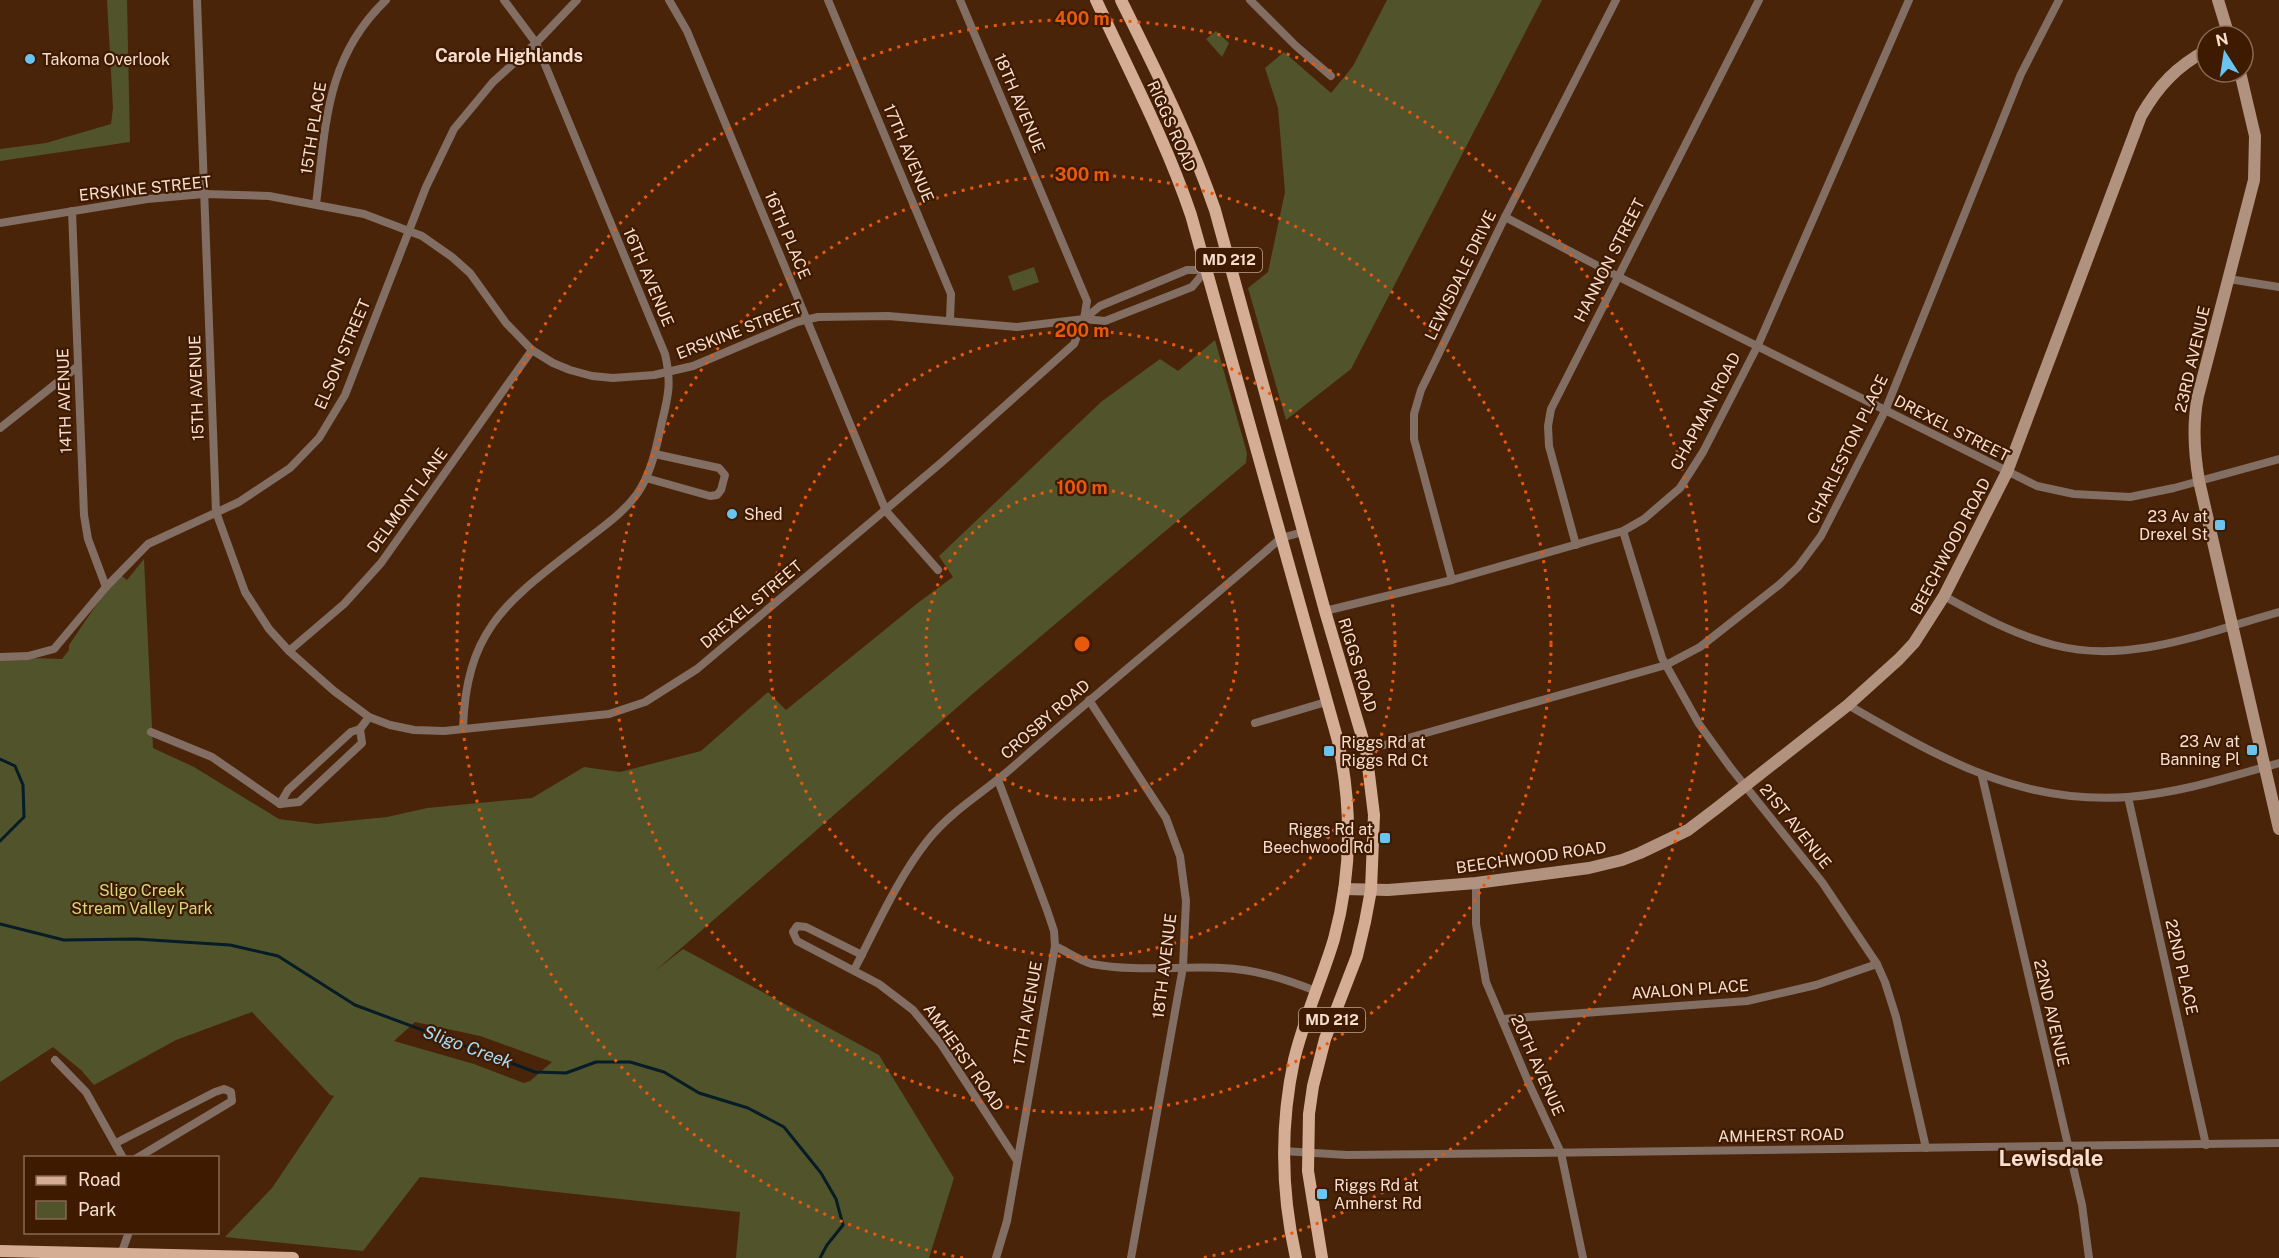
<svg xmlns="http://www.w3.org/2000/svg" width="2279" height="1258" font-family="'Public Sans',sans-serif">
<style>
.green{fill:#51532a;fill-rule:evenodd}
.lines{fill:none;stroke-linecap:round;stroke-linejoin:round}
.stream{stroke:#061c26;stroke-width:3}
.street{stroke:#826e63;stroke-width:8}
.secondary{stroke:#b1927f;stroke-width:12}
.primary{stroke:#d5ad95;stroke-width:12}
.ring{fill:none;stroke:#e8590c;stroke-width:3;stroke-dasharray:3 6}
.poi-dot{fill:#69c4f1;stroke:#3e1a00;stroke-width:2}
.labels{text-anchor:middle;stroke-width:4.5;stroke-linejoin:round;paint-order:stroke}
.shield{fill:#3e1a00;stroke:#c0a392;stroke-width:1.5}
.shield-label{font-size:15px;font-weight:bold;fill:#f7ded0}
.poi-label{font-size:16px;fill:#f7ded0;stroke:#3e1a00;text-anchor:start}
.street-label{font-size:16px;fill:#f7ded0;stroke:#3e1a00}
.park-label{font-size:16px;fill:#d3d97c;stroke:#3e1a00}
.neighbourhood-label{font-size:18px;font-weight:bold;fill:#f7ded0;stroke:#3e1a00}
.water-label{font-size:18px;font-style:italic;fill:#a3daf7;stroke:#3e1a00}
.district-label{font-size:22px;font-weight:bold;fill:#f7ded0;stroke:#3e1a00}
.centre{fill:#e8590c;stroke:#3e1a00;stroke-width:3}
.ring-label{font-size:18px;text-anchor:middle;font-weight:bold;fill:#e8590c;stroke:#3e1a00;stroke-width:4.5;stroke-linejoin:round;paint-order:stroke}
</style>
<rect width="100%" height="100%" fill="#492409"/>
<g class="green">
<polygon points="107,0 127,0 130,142 0,161 0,149 46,143 111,124 113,108"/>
<polygon points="1387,0 1542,0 1351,369 1286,420 1248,288 1268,272 1285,192 1278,108 1265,68 1284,52 1331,93 1353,66"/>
<polygon points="1216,31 1229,43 1222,57 1206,39"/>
<polygon points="1034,267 1039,282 1013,291 1008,276"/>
<path d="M1215,340l32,113 -1,10 -270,228 -321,280 28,-22 196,106 75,123 -25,80h-193l4,-46 -320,-35 -57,74 -138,-14 47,-49 62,-92 -4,-1 -78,-83 -76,28 -82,45 -13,-15 -28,-23 -53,35v-425l62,2 7,-9v-5l49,-72 9,7 17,-21 9,189 41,19 85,52 38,5 70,-7 40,-9 105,-10 52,-31 36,5 81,-21 67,-59 18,18 133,-108 34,-25 -14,-21 162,-154 59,-43 18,12zM415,1022l65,14 72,26 -22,19 -6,2 -50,-19 -80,-23z"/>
</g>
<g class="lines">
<g class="stream">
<polyline points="0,759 15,766 23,785 24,817 0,841"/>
<polyline points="0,924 64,940 136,939 230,945 278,956 355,1005 535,1072 566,1073 596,1062 630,1062 664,1072 699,1093 748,1108 784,1127 821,1173 836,1199 843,1225 827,1245 820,1258"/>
</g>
<g class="street">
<polyline points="197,0 216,512 245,592 269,629 289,651 334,691 369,717 390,725 414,730 444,731 609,714 645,702 697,669 942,462 1074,344 1084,319 1100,306 1187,270 1206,270 1229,262"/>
<polyline points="669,0 687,31 886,511 938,570"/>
<polyline points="828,0 951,294 950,320"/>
<polyline points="960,0 1087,301 1084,319"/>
<polyline points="1250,0 1296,46 1331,76"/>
<path d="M316,204c10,-78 9,-146 70,-204"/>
<polyline points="72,211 84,515 88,539 106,587"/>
<polyline points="1505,217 1617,276 2037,486 2074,494 2130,497 2174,488 2279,459"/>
<polyline points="0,223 147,199 204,194 269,196 364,214 422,236 452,257 470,273 506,323 532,350 553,363 570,370 592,376 613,378 654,375 693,366 797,322 818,317 888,316 1017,327 1084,319 1105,321 1192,287 1206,270"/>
<polyline points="2229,279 2279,287"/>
<polyline points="0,428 78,366"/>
<polyline points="646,478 710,496 717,495 721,490 725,475 719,468 655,454"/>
<polyline points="1623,531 1662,658 1699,724 1730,767 1822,882 1877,964 1885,982 1896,1017 1926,1148"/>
<polyline points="1576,545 1549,446 1548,426 1551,409 1759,0"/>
<polyline points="1452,580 1414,439 1414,414 1421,390 1505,217 1616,0"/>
<path d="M1944,596c36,20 71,39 110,49 76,20 152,-13 225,-33"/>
<polyline points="1325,611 1452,580 1623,531 1644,519 1680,488 1703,452 1758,345 1909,0"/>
<polyline points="289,651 344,604 381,563 532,350"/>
<polyline points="0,657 28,656 54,649 106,587 148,544 239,502 290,468 319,438 345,395 426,187 454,129 493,82 536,43 577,0"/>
<polyline points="1089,700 1166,818 1180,856 1186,901 1183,967 1131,1258"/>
<path d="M1848,705c90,52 171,100 280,92 52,-4 101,-20 151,-34"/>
<polyline points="1255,723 1326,702"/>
<path d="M463,729c3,-104 48,-130 123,-189 18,-14 37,-27 51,-46 14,-20 19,-45 24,-68 7,-29 11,-42 4,-72l-129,-311 -32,-43"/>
<polyline points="151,732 212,757 280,804"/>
<polyline points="1366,750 1666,665 1700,647 1779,585 1798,567 1821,536 1885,411 2021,74 2059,0"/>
<polyline points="1982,776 2082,1205 2089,1258"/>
<polyline points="2128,797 2206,1145"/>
<polyline points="280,804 288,790 351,732 360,729 369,717"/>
<polyline points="280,804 299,802 362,743 360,729"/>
<polyline points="1476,883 1476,924 1486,982 1530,1086 1561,1153 1583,1258"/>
<path d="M1055,946c11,5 25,15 37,18 43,8 87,2 130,4 33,1 63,11 94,23"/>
<polyline points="862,955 806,927 797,926 793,932 797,941 879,984 913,1010 941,1044 1016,1159"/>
<path d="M854,970c23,-44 43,-91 74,-130 24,-30 58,-49 86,-74 88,-78 179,-151 267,-228l22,-6"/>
<polyline points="1502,1019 1747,1001 1816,985 1877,964"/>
<polyline points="55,1060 86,1092 123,1158"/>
<polyline points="116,1143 215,1092 224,1089 231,1092 232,1101 137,1158"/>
<polyline points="1283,1151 1347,1155 1534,1153 2279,1143"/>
<polyline points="120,1257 129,1232"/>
<polyline points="996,1258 1007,1221 1055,946 1054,931 1047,910 998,780"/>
</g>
<g class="secondary">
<polyline points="2218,0 2229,36"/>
<path d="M2240,72l15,64 -1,44 -56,216c-6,29 -4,56 1,85l80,348"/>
<path d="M1344,889l44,1 88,-7 113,-15 33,-8 18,-7 48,-23 29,-22 131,-103 51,-46 15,-16 30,-47 63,-124 134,-356c17,-30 36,-50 66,-66"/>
</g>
<g class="primary">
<path d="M1096,0c33,71 70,141 95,215l147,526c14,65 14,132 -4,198 -12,40 -30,79 -40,121 -14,66 -13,132 2,198"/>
<path d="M1121,0c34,69 69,137 94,210l110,401 41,139 8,65 -3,75 -6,32 -8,34 -32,83 -12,47 -4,28 -1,57 14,87"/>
<polyline points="0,1251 293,1258"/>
</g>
</g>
<g class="ring">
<circle cx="1082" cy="644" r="156"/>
<circle cx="1082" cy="644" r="313"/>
<circle cx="1082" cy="644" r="469"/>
<path d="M963 1258A625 625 0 1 1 1201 1258"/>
</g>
<g class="poi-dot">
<circle cx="30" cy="59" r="6"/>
<circle cx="732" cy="514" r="6"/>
<rect x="2214" y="519" width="12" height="12" rx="3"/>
<rect x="2246" y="744" width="12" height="12" rx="3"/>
<rect x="1323" y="745" width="12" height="12" rx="3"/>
<rect x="1379" y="832" width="12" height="12" rx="3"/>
<rect x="1316" y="1188" width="12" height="12" rx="3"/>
</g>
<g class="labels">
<g class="shield">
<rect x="1196" y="248" width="66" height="24" rx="4.5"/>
<rect x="1299" y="1008" width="66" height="24" rx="4.5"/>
</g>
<g class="shield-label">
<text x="1229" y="265">MD 212</text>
<text x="1332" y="1025">MD 212</text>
</g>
<g class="poi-label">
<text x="42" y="65">Takoma Overlook</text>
<text x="744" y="520">Shed</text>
<text x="2208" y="522" text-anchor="end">23 Av at<tspan x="2208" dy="18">Drexel St</tspan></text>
<text x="2240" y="747" text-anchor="end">23 Av at<tspan x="2240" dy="18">Banning Pl</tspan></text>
<text x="1341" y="748">Riggs Rd at<tspan x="1341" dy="18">Riggs Rd Ct</tspan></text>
<text x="1373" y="835" text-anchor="end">Riggs Rd at<tspan x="1373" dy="18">Beechwood Rd</tspan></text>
<text x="1334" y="1191">Riggs Rd at<tspan x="1334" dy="18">Amherst Rd</tspan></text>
</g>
<g class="street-label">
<text transform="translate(1020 103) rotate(67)" y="6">18TH AVENUE</text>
<text transform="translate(1172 126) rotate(66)" y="6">RIGGS ROAD</text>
<text transform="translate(313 128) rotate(-81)" y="6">15TH PLACE</text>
<text transform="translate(909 153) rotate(67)" y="6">17TH AVENUE</text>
<text transform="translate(145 188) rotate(-6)" y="6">ERSKINE STREET</text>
<text transform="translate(788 235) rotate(67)" y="6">16TH PLACE</text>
<text transform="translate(1609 260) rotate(-63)" y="6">HANNON STREET</text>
<text transform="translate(1460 275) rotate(-64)" y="6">LEWISDALE DRIVE</text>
<text transform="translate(649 277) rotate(67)" y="6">16TH AVENUE</text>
<text transform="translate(739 330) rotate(-21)" y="6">ERSKINE STREET</text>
<text transform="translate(342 354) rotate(-67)" y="6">ELSON STREET</text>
<text transform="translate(2192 359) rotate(-77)" y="6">23RD AVENUE</text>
<text transform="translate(196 388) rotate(-92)" y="6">15TH AVENUE</text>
<text transform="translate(64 401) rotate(-92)" y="6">14TH AVENUE</text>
<text transform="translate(1705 411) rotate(-62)" y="6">CHAPMAN ROAD</text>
<text transform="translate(1952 428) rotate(27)" y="6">DREXEL STREET</text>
<text transform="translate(1847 449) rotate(-64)" y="6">CHARLESTON PLACE</text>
<text transform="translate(407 500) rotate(-54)" y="6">DELMONT LANE</text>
<text transform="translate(1950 546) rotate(-62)" y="6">BEECHWOOD ROAD</text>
<text transform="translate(751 604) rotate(-40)" y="6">DREXEL STREET</text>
<text transform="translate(1358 665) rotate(73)" y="6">RIGGS ROAD</text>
<text transform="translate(1045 719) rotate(-41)" y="6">CROSBY ROAD</text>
<text transform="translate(1796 826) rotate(51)" y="6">21ST AVENUE</text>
<text transform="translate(1531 857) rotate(-8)" y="6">BEECHWOOD ROAD</text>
<text transform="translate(1164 966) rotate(-83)" y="6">18TH AVENUE</text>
<text transform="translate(2182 967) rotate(77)" y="6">22ND PLACE</text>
<text transform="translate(1690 989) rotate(-4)" y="6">AVALON PLACE</text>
<text transform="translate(1027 1013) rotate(-80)" y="6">17TH AVENUE</text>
<text transform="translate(2052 1013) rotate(77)" y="6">22ND AVENUE</text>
<text transform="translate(964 1057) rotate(55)" y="6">AMHERST ROAD</text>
<text transform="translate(1538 1065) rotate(66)" y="6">20TH AVENUE</text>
<text transform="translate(1781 1135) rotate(-1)" y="6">AMHERST ROAD</text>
</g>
<g class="park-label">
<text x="142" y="896">Sligo Creek<tspan x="142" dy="18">Stream Valley Park</tspan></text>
</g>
<g class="neighbourhood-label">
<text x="509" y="62">Carole Highlands</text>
</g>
<g class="water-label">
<text transform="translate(468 1047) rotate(20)" y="6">Sligo Creek</text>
</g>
<g class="district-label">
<text x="2051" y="1166">Lewisdale</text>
</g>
</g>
<circle cx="1082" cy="644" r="9" class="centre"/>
<g class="ring-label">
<text x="1082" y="25">400 m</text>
<text x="1082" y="181">300 m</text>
<text x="1082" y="337">200 m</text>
<text x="1082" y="494">100 m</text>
</g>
<rect x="24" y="1156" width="195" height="78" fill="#3e1a00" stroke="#886853" stroke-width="1.5"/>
<rect x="36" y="1176" width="30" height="9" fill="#d5ad95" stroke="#886853" stroke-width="1.5"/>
<text x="78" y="1186" font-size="18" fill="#f7ded0">Road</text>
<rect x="36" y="1201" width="30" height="18" fill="#51532a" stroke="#886853" stroke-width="1.5"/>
<text x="78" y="1216" font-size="18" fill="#f7ded0">Park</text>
<g transform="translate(2225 54) rotate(348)"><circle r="28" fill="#3e1a00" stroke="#886853" stroke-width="1.5"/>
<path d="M0-4.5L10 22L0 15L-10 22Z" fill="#69c4f1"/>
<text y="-9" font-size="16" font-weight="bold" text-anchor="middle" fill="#f7ded0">N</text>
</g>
</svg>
